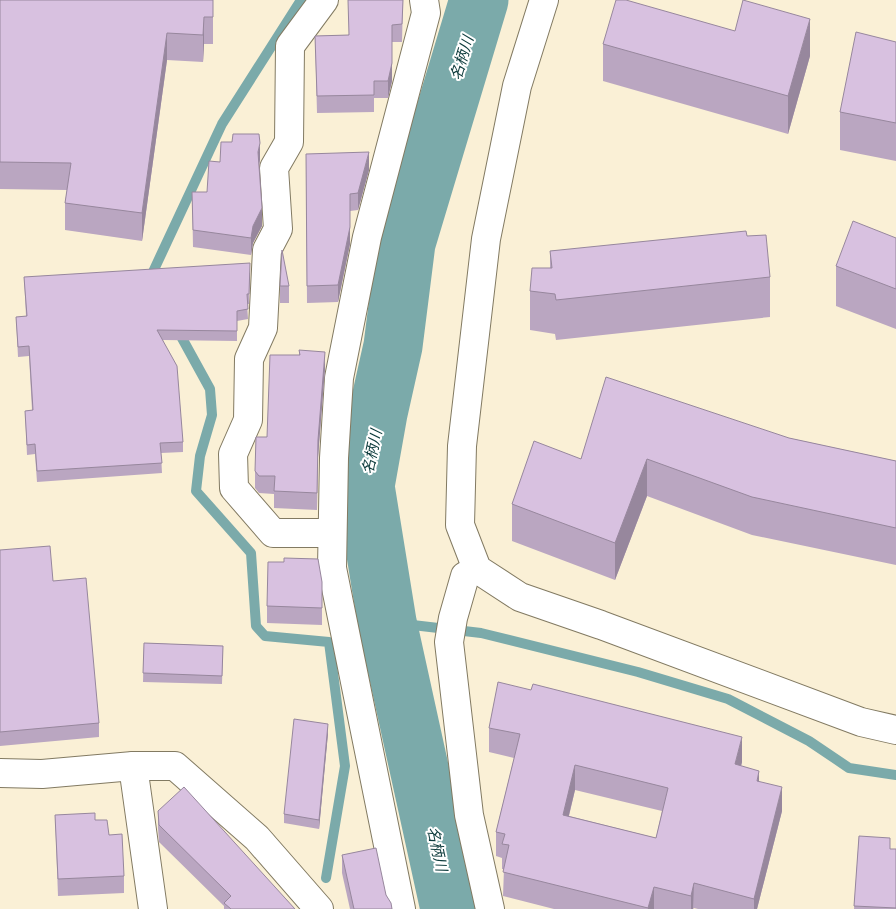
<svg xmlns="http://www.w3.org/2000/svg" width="896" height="909" font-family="'DejaVu Sans','Noto Sans JP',sans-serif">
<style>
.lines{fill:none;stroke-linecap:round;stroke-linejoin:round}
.stream{stroke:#7baaaa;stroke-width:10}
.river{stroke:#7baaaa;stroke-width:59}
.minor-casing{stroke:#827a62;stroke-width:30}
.minor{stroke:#fff;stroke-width:28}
.wall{fill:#baa6c1;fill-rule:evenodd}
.shaded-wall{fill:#97879d}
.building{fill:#d8c1e0;stroke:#97879d;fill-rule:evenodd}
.labels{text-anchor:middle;stroke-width:4;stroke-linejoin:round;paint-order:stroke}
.water-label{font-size:15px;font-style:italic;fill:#0d3b3c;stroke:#fff}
</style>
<rect width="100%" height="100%" fill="#faf0d6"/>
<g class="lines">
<g class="stream">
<polyline points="152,281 152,274 222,124 301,0"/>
<polyline points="177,329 210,389 212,415 200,456 196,491 251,553 256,626 265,636 329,642 345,766 326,878"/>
<polyline points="387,622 481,633 638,672 728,699 809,741 849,768 896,775"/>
</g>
<polyline class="river" points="450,909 387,622 365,486 378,413 393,346 406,243 479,0"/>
<g class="minor-casing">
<g id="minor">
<polyline points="324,0 290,46 289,142 274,168 278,229 267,250 263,328 249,359 248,420 233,454 234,488 273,533 332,533"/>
<polyline points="544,0 517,86 486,239 462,446 460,525 477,569 520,597 601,625 861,722 896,730"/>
<polyline points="477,569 465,576 453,618 449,642 469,815 490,909"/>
<polyline points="133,766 153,909"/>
<polyline points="0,773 42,774 133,766 175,766 257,838 319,909"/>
<polyline points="401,909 332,568 334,458 339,378 367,237 426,13 424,0"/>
</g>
</g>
<use href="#minor" class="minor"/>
</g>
<g class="wall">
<polygon points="0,0 213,0 213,44 204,44 203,62 167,60 142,241 65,230 65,203 67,190 0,189"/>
<polygon points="403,0 402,42 392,42 392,81 388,98 374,98 374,112 317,113 315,36 348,35"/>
<polygon points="896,42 896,161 840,150 840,112"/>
<polygon points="603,44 810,56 788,134 603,81"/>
<polygon points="306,154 369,170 358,210 350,211 350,244 338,302 307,303"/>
<polygon points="260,160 259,165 262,226 253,243 251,255 193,247 192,192 207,192 220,162"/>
<polygon points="747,236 770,277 770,317 556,340 555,334 530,330 530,291 550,268 550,251"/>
<polygon points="896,238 896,329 836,306 836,266"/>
<polygon points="250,273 249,304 247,304 248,319 237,321 237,341 163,340 183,442 183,452 161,453 162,473 37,482 35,454 27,455 25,411 32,410 29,356 18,357 16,317 26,316 24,277"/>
<rect x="280" y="286" width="9" height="17"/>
<polygon points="299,350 325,369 318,457 317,510 274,508 274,494 259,493 255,488 255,471 267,437 299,355"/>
<polygon points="789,438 896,461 896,565 752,535 647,496 615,580 512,541 512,504 581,459"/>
<polygon points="0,550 53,581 99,723 99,737 0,746"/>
<polygon points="322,599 322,625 267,623 267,606"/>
<polygon points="144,643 223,646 222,684 143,682"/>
<path d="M489,728l253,34 -1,4 18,15 23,30 -25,98h-59l-4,-1 -1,1h-139l-51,-13 1,-27h-2v-11l-6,-2v-24l18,-74 -25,-6zM575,790l87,21 -6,27 -87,-22z"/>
<polygon points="328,733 319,829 284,823 284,814"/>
<polygon points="158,811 295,909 224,909 224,906 159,842 158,828"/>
<polygon points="55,815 95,820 109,835 124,876 124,893 58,896"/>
<polygon points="859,836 890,849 896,849 896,909 854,909"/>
<polygon points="342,855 386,895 392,909 350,909 342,873"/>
</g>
<g class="shaded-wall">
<polygon points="204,17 204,44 203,62 203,35"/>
<polygon points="810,19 810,56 788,134 788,96"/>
<polygon points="167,33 167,60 142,241 142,213"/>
<polygon points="392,63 392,81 388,98 388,81"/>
<polygon points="260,143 260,160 258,169 258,152"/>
<polygon points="369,152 369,170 358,210 358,193"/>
<polygon points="262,208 262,226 253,243 251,255 251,238 253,226"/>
<polygon points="350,227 350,244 338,302 338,285"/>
<polygon points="325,352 325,369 318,457 317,510 318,440"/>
<polygon points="647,459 647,496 615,580 615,543"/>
<polygon points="328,724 328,733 319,829 319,820"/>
<polygon points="742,737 742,762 735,789 735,764"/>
<polygon points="575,765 575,790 563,839 563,815"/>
<polygon points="759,771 759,795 757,781"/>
<polygon points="782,787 782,811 757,909 754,909 754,899"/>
<polygon points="694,883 693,909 691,909 691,896"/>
<polygon points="654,887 654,909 648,909 648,908"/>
</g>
<g class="building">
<polygon points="0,0 213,0 213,17 204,17 203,35 167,33 142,213 65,203 71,163 0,162"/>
<polygon points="348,0 403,0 402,24 392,25 392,63 388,81 374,81 374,95 317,96 315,36 349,35"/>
<polygon points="616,0 626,0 735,31 743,0 810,19 788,96 603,44"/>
<polygon points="856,32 896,42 896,123 840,112"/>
<polygon points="233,134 259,134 260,143 258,152 262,208 253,226 251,238 193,230 192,192 207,192 209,161 220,162 221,142 232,142"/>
<polygon points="369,152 358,193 350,194 350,227 338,285 307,286 306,154"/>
<polygon points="853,221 896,238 896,289 836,266"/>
<polygon points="746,231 747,236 766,235 770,277 556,300 555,294 530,291 532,268 552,268 550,251"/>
<polygon points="282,250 289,286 280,286"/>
<polygon points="250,263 249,294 247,294 248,309 237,311 237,331 157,330 177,366 183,442 160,443 162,463 37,471 35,444 27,445 25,411 33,410 29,346 18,347 16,317 27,316 24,277"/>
<polygon points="299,350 325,352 318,440 317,493 274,491 275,476 259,476 255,471 256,437 267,437 270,355 300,355"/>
<polygon points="606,377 789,438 896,461 896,528 752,497 647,459 615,543 512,504 534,441 581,459"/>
<polygon points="50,546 53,581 86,578 99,723 0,732 0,550"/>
<polygon points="284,558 318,559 322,582 322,608 267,606 268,562 284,562"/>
<polygon points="144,643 223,646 222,676 143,673"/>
<path d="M498,682l33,8 2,-6 209,53 -7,27 24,7 -2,10 25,6 -28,112 -60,-16 -3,13 -37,-9 -6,21 -145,-36 6,-27 -7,-1 3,-10 -9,-2 24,-98 -31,-6zM575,765l93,23 -12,50 -93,-23z"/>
<polygon points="294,719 328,724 319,820 284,814"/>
<polygon points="184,787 295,909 231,909 224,903 231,896 159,825 158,811"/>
<polygon points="95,813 95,820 107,820 109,835 122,834 124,876 58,879 55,815"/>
<polygon points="859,836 890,838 890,849 896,849 896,908 854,906"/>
<polygon points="376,848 386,895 391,903 392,909 354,909 342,855"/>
</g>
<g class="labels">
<g class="water-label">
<text transform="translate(462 58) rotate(-73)" y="5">名柄川</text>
<text transform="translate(372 452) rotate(-78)" y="5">名柄川</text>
<text transform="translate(437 849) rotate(78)" y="5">名柄川</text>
</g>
</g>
</svg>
